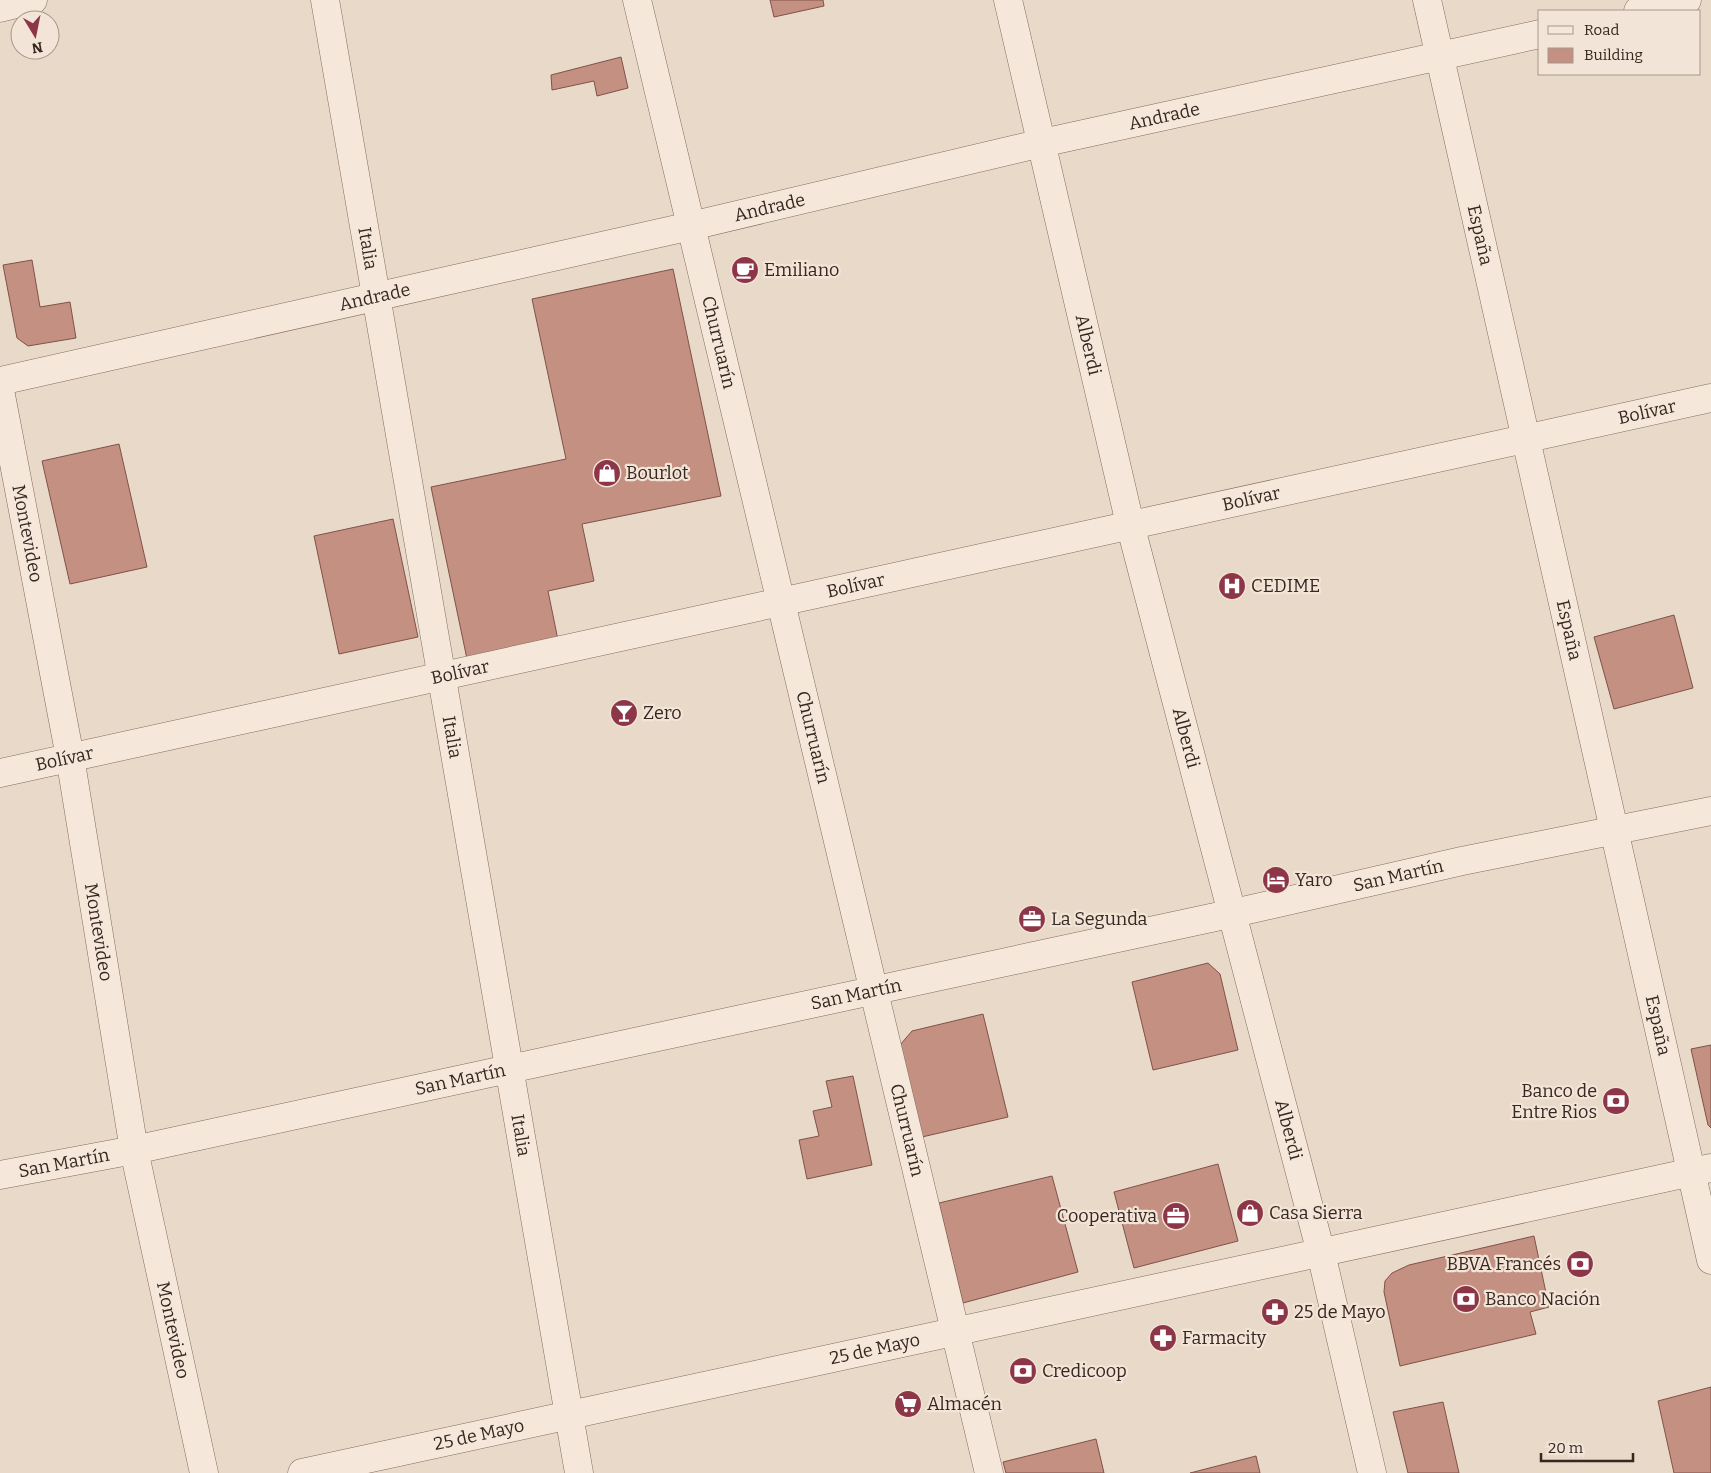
<svg xmlns="http://www.w3.org/2000/svg" width="1711" height="1473" font-family="Bitter,serif">
<style>
.building{fill:#c39082;stroke:#805248}
.lines{fill:none;stroke-linecap:round;stroke-linejoin:round}
.minor-casing{stroke:#846b5f;stroke-width:29}
.minor{stroke:#f5e8db;stroke-width:28}
.labels{text-anchor:middle;stroke-width:4.5;stroke-linejoin:round;paint-order:stroke}
.street-label{font-size:18px;fill:#362721;stroke:#f2e4d7}
.poi-label{font-size:18px;fill:#362721;stroke:#f2e4d7;text-anchor:start}
</style>
<rect width="100%" height="100%" fill="#e9d9c8"/>
<g class="building">
<polygon points="770,0 823,0 824,6 774,17"/>
<polygon points="621,57 628,88 597,96 594,81 552,90 551,75"/>
<polygon points="32,260 40,307 70,302 76,338 28,346 17,338 3,265"/>
<polygon points="673,269 721,496 582,524 594,581 548,591 558,640 467,659 431,487 566,459 532,299"/>
<polygon points="119,444 147,567 70,584 42,461"/>
<polygon points="393,519 418,637 339,654 314,536"/>
<polygon points="1674,615 1693,688 1614,709 1594,637"/>
<polygon points="1208,963 1220,974 1238,1050 1153,1070 1132,982"/>
<polygon points="983,1014 1008,1117 922,1137 900,1045 912,1031"/>
<polygon points="1711,1045 1711,1128 1708,1125 1691,1049"/>
<polygon points="853,1076 872,1165 807,1179 799,1140 819,1136 813,1111 832,1107 826,1081"/>
<polygon points="1218,1164 1238,1241 1134,1268 1114,1192"/>
<polygon points="1052,1176 1078,1272 963,1303 939,1203"/>
<polygon points="1534,1236 1549,1307 1530,1312 1536,1334 1400,1366 1384,1292 1385,1281 1392,1273 1409,1265"/>
<polygon points="1711,1387 1711,1473 1674,1473 1658,1401"/>
<polygon points="1443,1402 1459,1473 1408,1473 1393,1412"/>
<polygon points="1096,1439 1104,1473 1006,1473 1003,1462"/>
<polygon points="1256,1456 1260,1473 1190,1473"/>
</g>
<g class="lines">
<g class="minor-casing">
<g id="minor">
<path id="s1" d="M325,0l254,1473"/>
<path id="s2" d="M637,0l352,1473"/>
<path id="s3" d="M1008,0l122,524 191,729 51,220"/>
<path id="s4" d="M1427,0l284,1260"/>
<polyline points="0,8 33,0"/>
<polyline points="1638,11 1687,0"/>
<path id="s5" d="M0,381l691,-155 351,-83 498,-109"/>
<path id="s6" d="M0,390l70,367 64,393 70,323"/>
<path id="s7" d="M0,773l1711,-375"/>
<path id="s8" d="M0,1175l134,-25 375,-81 725,-156 228,-52 249,-50"/>
<path id="s9" d="M302,1473l1409,-305"/>
</g>
</g>
<use href="#minor" class="minor"/>
</g>
<defs>
<g id="cafe-disc" transform="scale(1.4375)"><circle r="9.5" fill="#8c3648" stroke="#f2e4d7"/><path d="M-5.5-4.5H6V0H3Q3 3.5 0 3.5H-2.5Q-5.5 3.5-5.5 0ZM3-3.2v2h1.7v-2ZM-6 4.5H4V6H-6Z" fill="#fff"/></g>
<g id="shop-disc" transform="scale(1.4375)"><circle r="9.5" fill="#8c3648" stroke="#f2e4d7"/><path d="M-5-2.5h2.3a2.7 3.5 0 0 1 5.4 0H5L5.5 6h-11ZM-1.5-2.5h3a1.5 2.3 0 0 0-3 0Z" fill="#fff"/></g>
<g id="hospital-disc" transform="scale(1.4375)"><circle r="9.5" fill="#8c3648" stroke="#f2e4d7"/><path d="M-5-5h3v3.5h4V-5h3V5h-3V1.5h-4V5h-3Z" fill="#fff"/></g>
<g id="bar-disc" transform="scale(1.4375)"><circle r="9.5" fill="#8c3648" stroke="#f2e4d7"/><path d="M-6-5H6L.8 .8V4.5H3.5V6h-7V4.5H-.8V.8Z" fill="#fff"/></g>
<g id="hotel-disc" transform="scale(1.4375)"><circle r="9.5" fill="#8c3648" stroke="#f2e4d7"/><path d="M-6-4.5h1.5V1H6V5H4.5V3h-9V5H-6ZM-4 0a1.8 1.8 0 1 1 3.6 0ZM.5 0V-2.5h3Q6-2.5 6 0Z" fill="#fff"/></g>
<g id="office-disc" transform="scale(1.4375)"><circle r="9.5" fill="#8c3648" stroke="#f2e4d7"/><path d="M-6-3h4V-5.5h4V-3h4V5H-6ZM-1-4.5V-3h2v-1.5ZM-6 0V1H6V0Z" fill="#fff"/></g>
<g id="bank-disc" transform="scale(1.4375)"><circle r="9.5" fill="#8c3648" stroke="#f2e4d7"/><path d="M-6-4H6V4H-6ZM0-2.3a2.3 2.3 0 1 0 0 4.6a2.3 2.3 0 1 0 0-4.6Z" fill="#fff"/></g>
<g id="pharmacy-disc" transform="scale(1.4375)"><circle r="9.5" fill="#8c3648" stroke="#f2e4d7"/><path d="M-2-6h4v4h4v4h-4v4h-4v-4h-4v-4h4Z" fill="#fff"/></g>
<g id="supermarket-disc" transform="scale(1.4375)"><circle r="9.5" fill="#8c3648" stroke="#f2e4d7"/><path d="M-6-5.5h2.5l.6 2H6L4.5 2H-2.5L-4.4-4H-6ZM-1.5 3.2a1.3 1.3 0 1 0 .1 0ZM3 3.2a1.3 1.3 0 1 0 .1 0Z" fill="#fff"/></g>
</defs>
<g fill-rule="evenodd">
<use href="#cafe-disc" x="745" y="270"/>
<use href="#shop-disc" x="607" y="473"/>
<use href="#hospital-disc" x="1232" y="586"/>
<use href="#bar-disc" x="624" y="713"/>
<use href="#hotel-disc" x="1276" y="880"/>
<use href="#office-disc" x="1032" y="919"/>
<use href="#bank-disc" x="1616" y="1101"/>
<use href="#shop-disc" x="1250" y="1213"/>
<use href="#office-disc" x="1176" y="1216"/>
<use href="#bank-disc" x="1580" y="1264"/>
<use href="#bank-disc" x="1466" y="1299"/>
<use href="#pharmacy-disc" x="1275" y="1312"/>
<use href="#pharmacy-disc" x="1163" y="1338"/>
<use href="#bank-disc" x="1023" y="1371"/>
<use href="#supermarket-disc" x="908" y="1404"/>
</g>
<g class="labels">
<g class="street-label">
<text dy="6" stroke="none"><textPath href="#s5" startOffset="1194">Andrade</textPath></text>
<text dy="6" stroke="none"><textPath href="#s5" startOffset="789">Andrade</textPath></text>
<text dy="6" stroke="none"><textPath href="#s4" startOffset="241">España</textPath></text>
<text dy="6" stroke="none"><textPath href="#s1" startOffset="252">Italia</textPath></text>
<text dy="6" stroke="none"><textPath href="#s5" startOffset="384">Andrade</textPath></text>
<text dy="6" stroke="none"><textPath href="#s2" startOffset="352">Churruarín</textPath></text>
<text dy="6" stroke="none"><textPath href="#s3" startOffset="354">Alberdi</textPath></text>
<text dy="6" stroke="none"><textPath href="#s7" startOffset="1686">Bolívar</textPath></text>
<text dy="6" stroke="none"><textPath href="#s7" startOffset="1281">Bolívar</textPath></text>
<text dy="6" stroke="none"><textPath href="#s6" startOffset="146">Montevideo</textPath></text>
<text dy="6" stroke="none"><textPath href="#s7" startOffset="876">Bolívar</textPath></text>
<text dy="6" stroke="none"><textPath href="#s4" startOffset="646">España</textPath></text>
<text dy="6" stroke="none"><textPath href="#s7" startOffset="471">Bolívar</textPath></text>
<text dy="6" stroke="none"><textPath href="#s1" startOffset="748">Italia</textPath></text>
<text dy="6" stroke="none"><textPath href="#s2" startOffset="758">Churruarín</textPath></text>
<text dy="6" stroke="none"><textPath href="#s3" startOffset="759">Alberdi</textPath></text>
<text dy="6" stroke="none"><textPath href="#s7" startOffset="66">Bolívar</textPath></text>
<text dy="6" stroke="none"><textPath href="#s8" startOffset="1430">San Martín</textPath></text>
<text dy="6" stroke="none"><textPath href="#s6" startOffset="551">Montevideo</textPath></text>
<text dy="6" stroke="none"><textPath href="#s8" startOffset="875">San Martín</textPath></text>
<text dy="6" stroke="none"><textPath href="#s4" startOffset="1051">España</textPath></text>
<text dy="6" stroke="none"><textPath href="#s8" startOffset="470">San Martín</textPath></text>
<text dy="6" stroke="none"><textPath href="#s3" startOffset="1164">Alberdi</textPath></text>
<text dy="6" stroke="none"><textPath href="#s2" startOffset="1162">Churruarín</textPath></text>
<text dy="6" stroke="none"><textPath href="#s1" startOffset="1152">Italia</textPath></text>
<text dy="6" stroke="none"><textPath href="#s8" startOffset="65">San Martín</textPath></text>
<text dy="6" stroke="none"><textPath href="#s6" startOffset="956">Montevideo</textPath></text>
<text dy="6" stroke="none"><textPath href="#s9" startOffset="586">25 de Mayo</textPath></text>
<text dy="6" stroke="none"><textPath href="#s9" startOffset="181">25 de Mayo</textPath></text>
</g>
<g class="poi-label">
<text x="764" y="276">Emiliano</text>
<text x="626" y="479">Bourlot</text>
<text x="1251" y="592">CEDIME</text>
<text x="643" y="719">Zero</text>
<text x="1295" y="886">Yaro</text>
<text x="1051" y="925">La Segunda</text>
<text x="1597" y="1097" text-anchor="end">Banco de<tspan x="1597" dy="21">Entre Rios</tspan></text>
<text x="1269" y="1219">Casa Sierra</text>
<text x="1157" y="1222" text-anchor="end">Cooperativa</text>
<text x="1561" y="1270" text-anchor="end">BBVA Francés</text>
<text x="1485" y="1305">Banco Nación</text>
<text x="1294" y="1318">25 de Mayo</text>
<text x="1182" y="1344">Farmacity</text>
<text x="1042" y="1377">Credicoop</text>
<text x="927" y="1410">Almacén</text>
</g>
</g>
<rect x="1538" y="10" width="162" height="65" fill="#f2e4d7" stroke="#a7988e"/>
<rect x="1548" y="26" width="25" height="8" fill="#f5e8db" stroke="#a7988e"/>
<text x="1584" y="35" font-size="15" fill="#362721">Road</text>
<rect x="1548" y="48" width="25" height="15" fill="#c39082" stroke="#a7988e"/>
<text x="1584" y="60" font-size="15" fill="#362721">Building</text>
<g transform="translate(35 35) rotate(170)"><circle r="24" fill="#f2e4d7" stroke="#a7988e"/>
<path d="M0-4L9 19L0 12L-9 19Z" fill="#8c3648"/>
<text y="-8" font-size="14" font-weight="bold" text-anchor="middle" fill="#362721">N</text>
</g>
<path d="M1541 1453v8h92v-8" fill="none" stroke="#362721" stroke-width="2.5"/>
<text x="1548" y="1453" font-size="15" fill="#362721" stroke="#f2e4d7" stroke-width="4" paint-order="stroke">20 m</text>
</svg>
